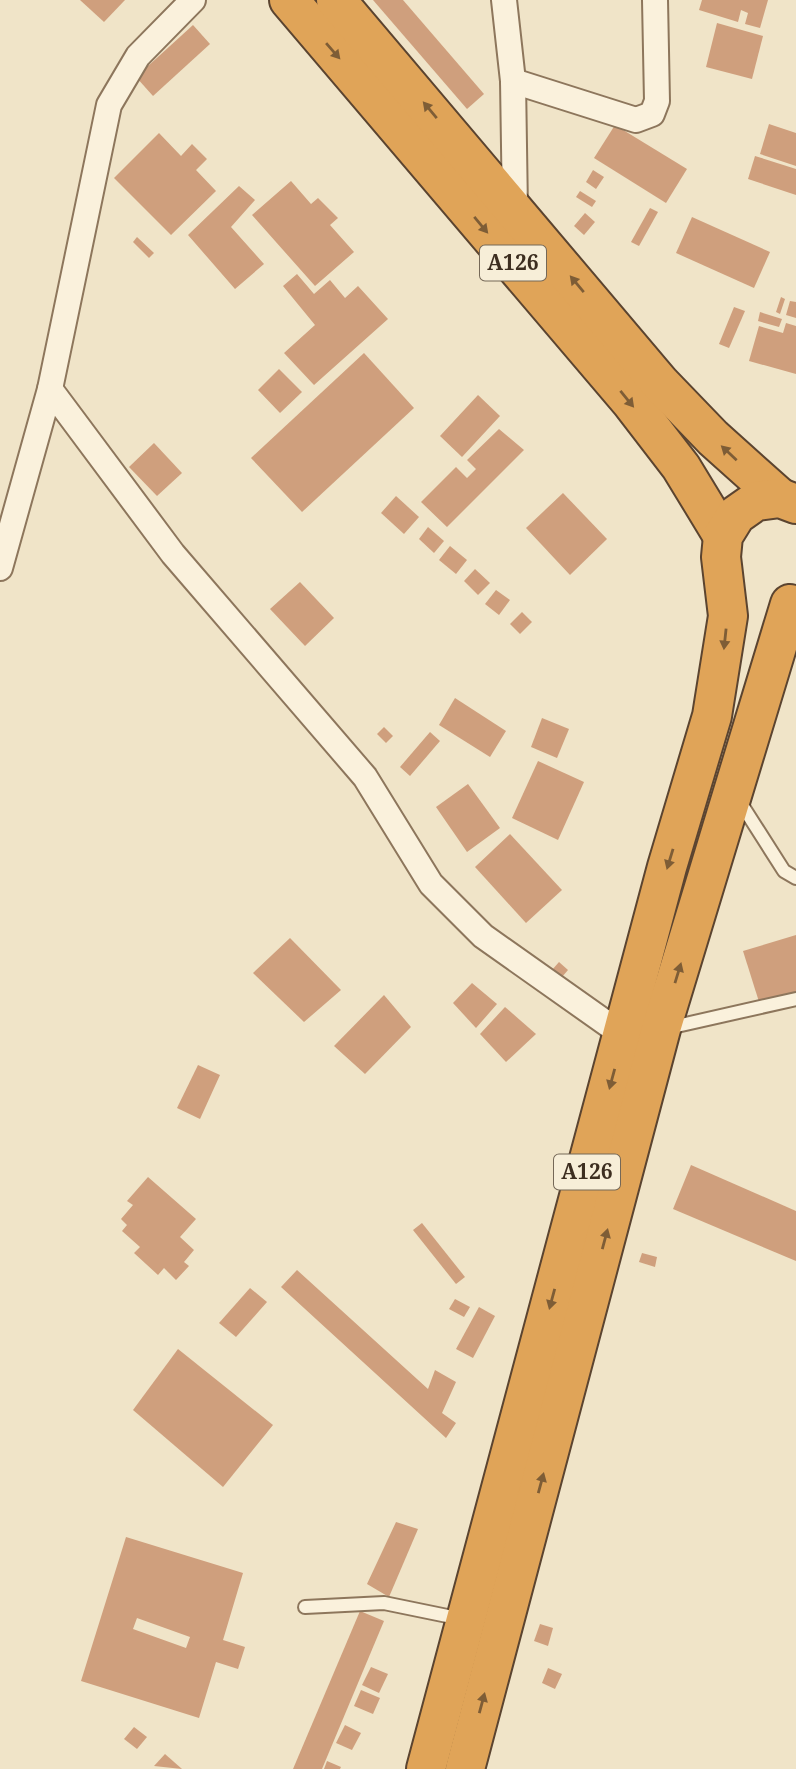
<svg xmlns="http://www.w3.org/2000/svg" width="796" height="1769" font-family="'Noto Serif',serif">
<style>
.building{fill:#cf9f7d;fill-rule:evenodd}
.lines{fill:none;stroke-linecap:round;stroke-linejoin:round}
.lane-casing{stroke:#8d765c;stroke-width:16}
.street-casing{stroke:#8d765c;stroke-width:28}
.highway-casing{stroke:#5b4430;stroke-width:42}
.lane{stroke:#faf1dc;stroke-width:12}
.street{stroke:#faf1dc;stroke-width:24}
.highway{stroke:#e0a458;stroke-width:38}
.oneway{fill:#7e5d36}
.labels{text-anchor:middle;stroke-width:5;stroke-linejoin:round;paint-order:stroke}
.shield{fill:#f7eed8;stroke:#756857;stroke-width:2}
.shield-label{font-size:21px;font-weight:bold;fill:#3d2e20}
</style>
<rect width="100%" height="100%" fill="#f0e4c8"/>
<g class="building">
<polygon points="80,0 125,0 104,22"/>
<polygon points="373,0 403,0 484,94 467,109"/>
<polygon points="702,0 768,0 760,28 745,24 748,13 741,10 738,22 699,10"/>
<polygon points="717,23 763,36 752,79 706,67"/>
<polygon points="193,25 210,44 153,96 136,77"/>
<polygon points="769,124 796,133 796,166 760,154"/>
<polygon points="615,125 687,169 666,203 594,158"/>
<polygon points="159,133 181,156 192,144 207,159 196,170 216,191 171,235 114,178"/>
<polygon points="755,156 796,169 796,195 748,179"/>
<polygon points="593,170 604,177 596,189 586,182"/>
<polygon points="291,181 311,204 318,198 338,218 330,225 354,252 315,286 252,215"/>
<polygon points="239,186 255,200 231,227 264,264 235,289 188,235"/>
<polygon points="580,191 596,201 592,207 576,197"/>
<polygon points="650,208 658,212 639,246 631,242"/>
<polygon points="585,213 595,222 584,235 574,226"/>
<polygon points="692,217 770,252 754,288 676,253"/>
<polygon points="137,237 154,253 149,258 133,242"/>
<polygon points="297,274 314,294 330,280 345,298 358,286 388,319 314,385 284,353 315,325 283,286"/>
<polygon points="781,297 785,299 780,314 776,312"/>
<polygon points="790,301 796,302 796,318 786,315"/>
<polygon points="734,307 745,311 729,348 719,344"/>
<polygon points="760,312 782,319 779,327 758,321"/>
<polygon points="786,323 796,326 796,374 749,361 759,326 783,333"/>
<polygon points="364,353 414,408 302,512 251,458"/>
<polygon points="279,369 302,392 280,413 258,390"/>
<polygon points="478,395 500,416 462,457 440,436"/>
<polygon points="499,429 524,450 447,527 421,502 456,467 467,478 476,469 467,460"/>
<polygon points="154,443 182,473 157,496 129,467"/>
<polygon points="563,493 607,539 570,575 526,528"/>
<polygon points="396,496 419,517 404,534 381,513"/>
<polygon points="428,527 444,541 434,553 419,539"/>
<polygon points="450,546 467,560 456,574 439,560"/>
<polygon points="475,569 490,583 478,595 464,581"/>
<polygon points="300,582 334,618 305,646 270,609"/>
<polygon points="496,590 510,600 499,615 485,604"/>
<polygon points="522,612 532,622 520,634 510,624"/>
<polygon points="455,698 506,731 490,757 439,725"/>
<polygon points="542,718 569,729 557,758 531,747"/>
<polygon points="384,727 393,736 386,743 377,734"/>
<polygon points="430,732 440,741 410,776 400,767"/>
<polygon points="538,761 584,782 558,840 512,818"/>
<polygon points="468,784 500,828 467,852 436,807"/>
<polygon points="510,834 562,890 526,923 475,867"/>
<polygon points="796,935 796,995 760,1005 743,951"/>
<polygon points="290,938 341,990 304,1022 253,973"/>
<polygon points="559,962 568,970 562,977 552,970"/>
<polygon points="472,983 497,1004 476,1028 453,1003"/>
<polygon points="384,995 411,1027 365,1074 334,1046"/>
<polygon points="505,1007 536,1034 506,1062 480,1034"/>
<polygon points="198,1065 220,1075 200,1119 177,1108"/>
<polygon points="691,1165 796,1211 796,1261 673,1209"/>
<polygon points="148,1177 196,1219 180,1237 194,1250 184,1262 189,1266 176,1280 164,1268 158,1275 134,1253 140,1247 122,1231 127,1225 121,1219 133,1205 127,1201"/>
<polygon points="422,1223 465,1277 456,1284 413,1230"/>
<polygon points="642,1253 657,1257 655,1267 639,1262"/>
<polygon points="297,1270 428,1389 435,1370 456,1382 442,1413 456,1423 446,1438 281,1287"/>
<polygon points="250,1288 267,1302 236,1337 219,1323"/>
<polygon points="455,1299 470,1307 464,1317 449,1309"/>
<polygon points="479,1307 495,1316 473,1358 456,1349"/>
<polygon points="178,1349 273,1425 223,1487 133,1410"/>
<polygon points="396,1522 418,1529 389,1597 367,1584"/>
<path d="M126,1537l117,36 -20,67 22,7 -7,22 -22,-7 -17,56 -118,-37zM137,1618l53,19 -4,11 -53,-19z"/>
<polygon points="360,1611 384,1621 322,1769 293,1769"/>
<polygon points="540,1624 553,1628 548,1646 534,1641"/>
<polygon points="371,1667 388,1674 379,1693 362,1685"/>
<polygon points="548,1668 562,1674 555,1689 542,1683"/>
<polygon points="361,1690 380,1698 373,1714 354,1706"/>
<polygon points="345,1725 361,1733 352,1750 336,1743"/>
<polygon points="134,1727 147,1737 137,1749 124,1739"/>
<polygon points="165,1754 182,1769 154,1766"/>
<polygon points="327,1761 341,1767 340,1769 324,1769"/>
</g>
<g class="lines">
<g class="lane-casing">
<g id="lane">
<polyline points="740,802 784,871 796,878"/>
<polyline points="668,1028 796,999"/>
<polyline points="305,1607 384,1603 462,1619"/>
</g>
</g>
<g class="street-casing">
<g id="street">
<polyline points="504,0 513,81 515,211"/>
<polyline points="513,81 636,120 652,114 657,101 655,0"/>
<polyline points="50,389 173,554 365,777 431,884 483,936 623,1035"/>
<polyline points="0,568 50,389 109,105 138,56 193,0"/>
</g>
</g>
<g class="highway-casing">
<g id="highway">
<polyline points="289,0 631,402 681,467 723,536"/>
<polyline points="336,0 660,383 713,438 780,498"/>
<polyline points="426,1769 667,867 712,716 728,616 721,557 723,536 736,515 756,501 780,498 796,504"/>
<polyline points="465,1769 661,1029 790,604"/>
</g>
</g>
<use href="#lane" class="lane"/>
<use href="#street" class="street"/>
<use href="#highway" class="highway"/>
</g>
<defs><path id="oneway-solid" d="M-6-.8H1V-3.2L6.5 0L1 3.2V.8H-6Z" transform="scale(1.75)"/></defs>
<g class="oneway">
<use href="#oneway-solid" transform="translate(333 51) rotate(49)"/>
<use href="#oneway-solid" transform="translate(430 110) rotate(-130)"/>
<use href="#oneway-solid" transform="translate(481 225) rotate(50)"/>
<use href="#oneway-solid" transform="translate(577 284) rotate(-130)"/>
<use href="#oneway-solid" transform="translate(627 399) rotate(51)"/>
<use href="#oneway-solid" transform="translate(729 453) rotate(-137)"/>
<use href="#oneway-solid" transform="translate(725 639) rotate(96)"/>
<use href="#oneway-solid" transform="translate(670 859) rotate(107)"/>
<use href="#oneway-solid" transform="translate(678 973) rotate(-73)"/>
<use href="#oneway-solid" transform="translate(612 1079) rotate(105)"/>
<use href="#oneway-solid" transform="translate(605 1239) rotate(-75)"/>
<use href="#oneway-solid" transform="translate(552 1299) rotate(105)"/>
<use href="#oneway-solid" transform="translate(541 1483) rotate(-75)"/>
<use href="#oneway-solid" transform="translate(482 1703) rotate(-75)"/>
</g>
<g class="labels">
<g class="shield">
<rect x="480" y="245.5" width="66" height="35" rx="5"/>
<rect x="554" y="1154.5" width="66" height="35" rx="5"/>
</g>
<g class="shield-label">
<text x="513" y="270">A126</text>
<text x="587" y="1179">A126</text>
</g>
</g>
</svg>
